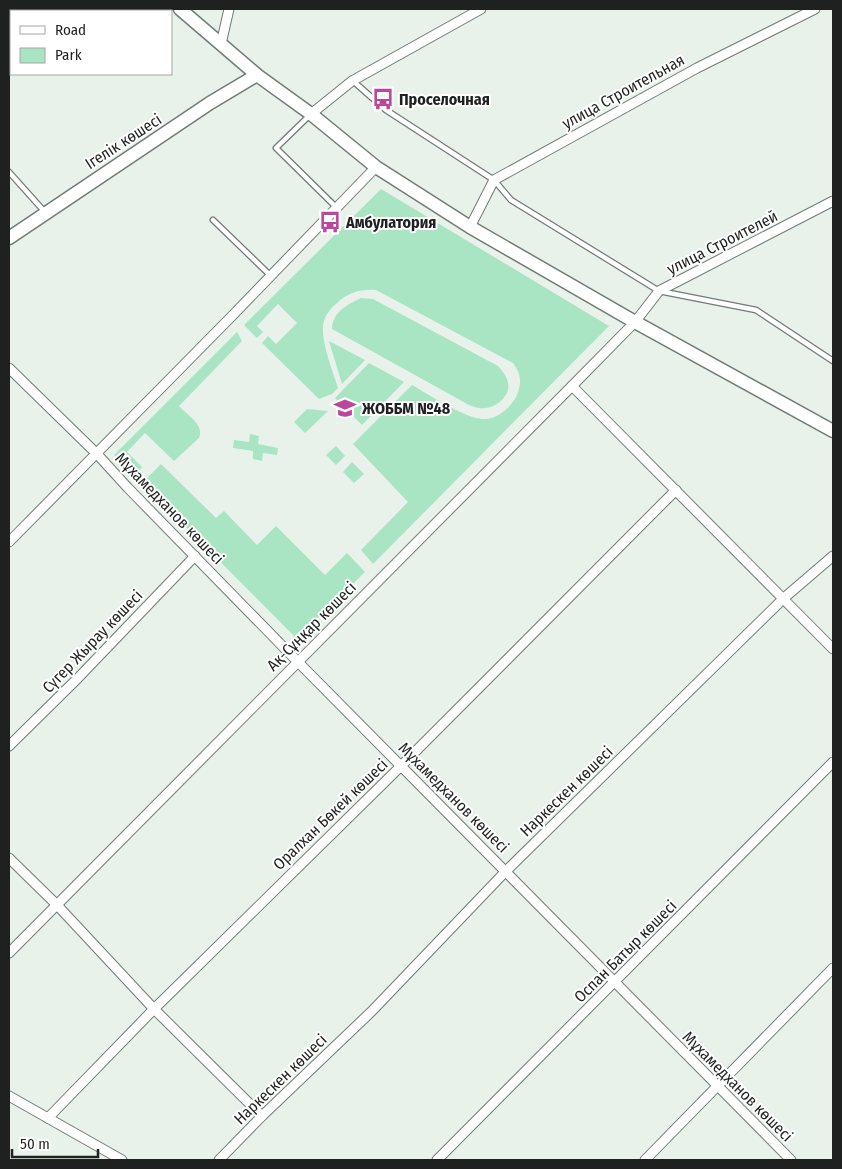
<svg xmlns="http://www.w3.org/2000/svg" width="842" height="1169" font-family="'Fira Sans Condensed',sans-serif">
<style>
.green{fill:#a9e5c2}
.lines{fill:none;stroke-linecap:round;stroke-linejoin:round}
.lane-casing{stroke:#727b76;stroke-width:7}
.street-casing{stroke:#727b76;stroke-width:11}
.secondary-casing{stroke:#727b76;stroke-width:15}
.lane{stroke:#fff;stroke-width:4.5}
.street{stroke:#fff;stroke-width:9}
.secondary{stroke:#fff;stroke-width:12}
.labels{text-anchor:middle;stroke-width:4;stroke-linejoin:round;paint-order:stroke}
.street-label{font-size:16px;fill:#1e211f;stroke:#fff}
.poi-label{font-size:16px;font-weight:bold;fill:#1e211f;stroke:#fff;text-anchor:start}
</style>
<rect width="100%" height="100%" fill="#e8f2eb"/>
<g class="green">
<path d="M381,189l228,137 -236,238 -12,-14 47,-48 -55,-58 59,-59c16,9 55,35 73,34 13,0 27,-13 32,-24 5,-13 4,-21 -4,-32l-137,-73c-15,-1 -27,2 -39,13 -5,4 -11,11 -13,18 -5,17 9,50 14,67l-6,6 -13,5 -57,-56 6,-7 8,8 21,-21 -19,-19 -21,22 6,6 -6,6 -13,-13z"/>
<path d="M361,298l12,1 125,67c4,5 9,10 10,17 3,14 -14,27 -28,25 -3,0 -7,-2 -11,-3l-137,-76c1,-18 15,-24 29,-31z"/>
<path d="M237,332l5,9 -63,65c8,9 26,19 20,32l-25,23 -29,-28 -18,19 15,15 -7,9 -21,-21z"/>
<polygon points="329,341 365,360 342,384"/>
<polygon points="369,363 404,382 362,425 335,398"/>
<polygon points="307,409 328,411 305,433 294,422"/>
<polygon points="250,434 259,436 258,444 278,448 277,455 263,453 262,461 253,459 253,451 233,448 234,440 249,442"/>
<polygon points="336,446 345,456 336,465 326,455"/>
<polygon points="352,462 364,474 354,483 343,472"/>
<polygon points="161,464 216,518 224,511 257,545 276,526 325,575 347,553 365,572 297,639 142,483"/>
</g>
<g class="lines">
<g class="lane-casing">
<g id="lane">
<polyline points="353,81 386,110 494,180 511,200 659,291 756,310 833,361"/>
<polyline points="309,116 276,148 337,208"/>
<polyline points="9,172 44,211"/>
<polyline points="213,220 271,276"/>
</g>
</g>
<g class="street-casing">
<g id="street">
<polyline points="221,44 229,9"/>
<polyline points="311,114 352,81 481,9"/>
<polyline points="470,227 494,180 697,68 815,9"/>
<polyline points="9,368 97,454 128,488 297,661 791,1160"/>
<polyline points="572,386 833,649"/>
<polyline points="9,542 230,318 376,167"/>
<polyline points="9,746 78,678 195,556"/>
<polyline points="9,858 57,905 154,1009 262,1116"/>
<polyline points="9,953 572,386 635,322 659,291 833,201"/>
<polyline points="9,1096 122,1160"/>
<polyline points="48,1118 154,1009 401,766 676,490"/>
<polyline points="219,1160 262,1116 372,1011 506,871 784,598 833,556"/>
<polyline points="437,1160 833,762"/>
<polyline points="645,1160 833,968"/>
</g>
</g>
<g class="secondary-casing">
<g id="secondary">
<polyline points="180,9 257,75 311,114 376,167 470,227 635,322 833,431"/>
<polyline points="9,238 210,103 257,75"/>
</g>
</g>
<use href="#lane" class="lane"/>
<use href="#street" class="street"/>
<use href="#secondary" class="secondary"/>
</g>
<defs>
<g id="bus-bare" transform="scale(1.725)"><path d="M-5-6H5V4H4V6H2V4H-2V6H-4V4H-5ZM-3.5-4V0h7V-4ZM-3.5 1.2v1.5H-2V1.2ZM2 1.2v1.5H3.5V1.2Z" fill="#bb469e" stroke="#fff" stroke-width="2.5" paint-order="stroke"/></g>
<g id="school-bare" transform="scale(1.725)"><path d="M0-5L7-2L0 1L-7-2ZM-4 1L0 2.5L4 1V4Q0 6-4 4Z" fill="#bb469e" stroke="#fff" stroke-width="2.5" paint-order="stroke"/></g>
</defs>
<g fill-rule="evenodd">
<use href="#bus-bare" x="383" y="99"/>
<use href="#bus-bare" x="330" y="222"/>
<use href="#school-bare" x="345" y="408"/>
</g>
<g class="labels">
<g class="street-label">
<text transform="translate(623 91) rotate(-29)" y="6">улица Строительная</text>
<text transform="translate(123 141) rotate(-33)" y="6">Ігелік көшесі</text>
<text transform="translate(722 242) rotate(-27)" y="6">улица Строителей</text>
<text transform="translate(170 508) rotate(46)" y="6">Мұхамедханов көшесі</text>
<text transform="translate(311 626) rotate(-45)" y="6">Ақ-Сұңқар көшесі</text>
<text transform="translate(92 641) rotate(-46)" y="6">Сүгер Жырау көшесі</text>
<text transform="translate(566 791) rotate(-44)" y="6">Наркескен көшесі</text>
<text transform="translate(454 797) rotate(45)" y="6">Мұхамедханов көшесі</text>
<text transform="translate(330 814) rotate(-44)" y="6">Оралхан Бөкей көшесі</text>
<text transform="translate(625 951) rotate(-45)" y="6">Оспан Батыр көшесі</text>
<text transform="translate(280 1079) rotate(-44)" y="6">Наркескен көшесі</text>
<text transform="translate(738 1086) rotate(45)" y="6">Мұхамедханов көшесі</text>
</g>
<g class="poi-label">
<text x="399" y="105">Проселочная</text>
<text x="346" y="228">Амбулатория</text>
<text x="362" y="414">ЖОББМ №48</text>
</g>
</g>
<rect width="842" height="1169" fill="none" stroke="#1e211f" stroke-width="20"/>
<rect x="10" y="10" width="162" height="65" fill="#ffffff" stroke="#a5a6a5"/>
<rect x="20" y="26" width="25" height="8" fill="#ffffff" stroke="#a5a6a5"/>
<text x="55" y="35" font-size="15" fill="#1e211f">Road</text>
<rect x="20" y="48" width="25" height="15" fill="#a9e5c2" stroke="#a5a6a5"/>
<text x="55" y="60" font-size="15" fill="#1e211f">Park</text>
<path d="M12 1149v8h86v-8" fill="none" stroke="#1e211f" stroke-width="2.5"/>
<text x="20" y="1149" font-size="15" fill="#1e211f" stroke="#ffffff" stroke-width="4" paint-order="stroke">50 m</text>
</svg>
